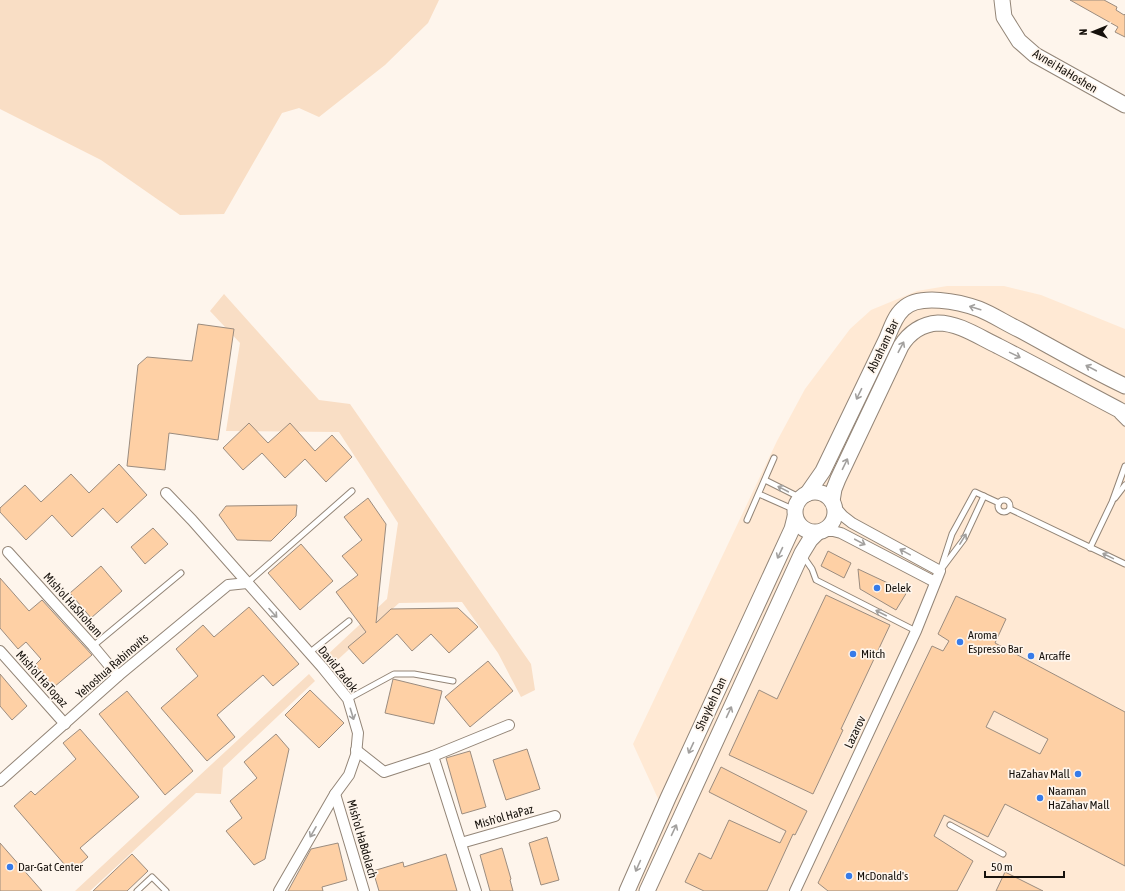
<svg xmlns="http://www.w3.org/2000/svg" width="1125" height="891" font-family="'Asap Condensed',sans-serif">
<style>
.built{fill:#ffe9d4}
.green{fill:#f9dec5}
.building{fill:#fed0a5;stroke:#9b8c7f;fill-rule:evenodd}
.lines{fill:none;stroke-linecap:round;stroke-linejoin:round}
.lane-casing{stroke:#938577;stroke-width:7}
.street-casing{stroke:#938577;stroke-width:12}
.secondary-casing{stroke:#938577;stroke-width:17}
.lane{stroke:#fff;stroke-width:5}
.street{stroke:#fff;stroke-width:10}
.secondary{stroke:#fff;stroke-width:15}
.oneway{stroke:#a2a09e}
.poi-dot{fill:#377be9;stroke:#fef5ec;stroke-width:1.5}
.labels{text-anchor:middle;stroke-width:3.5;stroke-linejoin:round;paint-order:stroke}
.street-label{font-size:12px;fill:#16110c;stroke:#fef5ec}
.poi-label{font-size:12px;fill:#16110c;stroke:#fef5ec;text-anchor:start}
</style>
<rect width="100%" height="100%" fill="#fef5ec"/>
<polygon class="built" points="947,286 1004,286 1041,295 1125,329 1125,891 620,891 660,803 633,744 777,441 805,389 850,329 871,310 917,291"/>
<g class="green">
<polygon points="0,0 439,0 428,23 385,65 319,117 299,108 282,113 224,214 180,215 101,160 0,109"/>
<polygon points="224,294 319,400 350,404 531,664 535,690 521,697 498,653 462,602 399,603 331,666 324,658 387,599 398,523 339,432 226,431 240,343 210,311"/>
<polygon points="309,674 315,681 223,768 221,794 196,793 90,891 75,891"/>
</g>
<g class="building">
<polygon points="1070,0 1104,0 1117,7 1116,10 1124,15 1125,14 1125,37 1115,32 1118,27"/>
<polygon points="198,324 234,329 218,440 169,433 165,470 127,466 138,365 147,357 192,361"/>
<polygon points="249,423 268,443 290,423 315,451 332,435 352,457 326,482 305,459 285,478 262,453 243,470 223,448"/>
<polygon points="119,464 147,495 117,523 103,508 72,537 52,515 26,540 0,512 0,508 25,485 41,502 71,474 89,493"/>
<polygon points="368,498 386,524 376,623 391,609 458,608 478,627 449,653 431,634 412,651 397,634 363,664 348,647 366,632 336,592 358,575 342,556 362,540 344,517"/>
<polygon points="297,505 296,516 271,541 237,540 219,515 226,506"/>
<polygon points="153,528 168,544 145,564 131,547"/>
<polygon points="301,544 333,581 300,610 268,573"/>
<polygon points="828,551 851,563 844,578 821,566"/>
<polygon points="101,566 122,591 91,618 70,593"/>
<polygon points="858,569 907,592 896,610 860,589"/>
<polygon points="0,578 29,611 42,600 92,655 54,687 35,665 41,659 26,642 18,649 0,628"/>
<polygon points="826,595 890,625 841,729 843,730 813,794 729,755 759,690 777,699"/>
<path d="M956,596l50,23 -11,24 130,69v154l-120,-62 -17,33 -44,-22 -10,21 39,25 -16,30h-129l-10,-8 114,-237 11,5 6,-10 -11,-7zM994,711l54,28 -8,15 -54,-27z"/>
<polygon points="249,607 299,664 273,686 263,675 217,715 235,737 207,761 161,708 198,676 176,649 203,625 214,637"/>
<polygon points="488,661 513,691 470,727 445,697"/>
<polygon points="0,674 27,706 12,720 0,706"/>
<polygon points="393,679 442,691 434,724 385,713"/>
<polygon points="310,690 344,723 319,748 285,715"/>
<polygon points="127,691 193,771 165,795 99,714"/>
<polygon points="80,729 139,797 80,848 88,857 71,872 14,806 31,791 35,795 76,759 63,743"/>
<polygon points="276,734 289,749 265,859 254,865 226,831 242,818 230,801 257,778 244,762"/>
<polygon points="527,749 540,789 506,800 493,760"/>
<polygon points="470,751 486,807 462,814 446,758"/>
<polygon points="721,767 807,811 795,835 793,834 767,891 704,891 685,882 699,853 711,859 729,820 780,843 786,831 709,792"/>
<polygon points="547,837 559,880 541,885 529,843"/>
<polygon points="0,843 42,891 0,891"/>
<polygon points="338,843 347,880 322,887 323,891 288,891 311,849"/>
<polygon points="502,848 511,879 510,880 513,891 490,891 480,855"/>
<polygon points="132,854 148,871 127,891 93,891"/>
<polygon points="446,854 457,891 379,891 373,871 403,862 404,867"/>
<polygon points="1005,872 1043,891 996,891"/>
</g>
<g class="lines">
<g class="lane-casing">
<g id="lane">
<polyline points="1118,416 1125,423"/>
<polyline points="765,480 801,498"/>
<polyline points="759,494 795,510"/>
<polyline points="1115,498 1125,485"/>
<circle cx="1004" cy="506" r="6"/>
<polyline points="1010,509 1125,564"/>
<polyline points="747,520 774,458"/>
<polyline points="1090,548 1112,502 1125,466"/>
<polyline points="803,556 812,569 816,580 916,631"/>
<polyline points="943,567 964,539 984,496"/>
<polyline points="940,571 952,534 975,492 999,503"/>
<polyline points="247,583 352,491"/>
<polyline points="93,646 181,573"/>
<polyline points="309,653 349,621"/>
<polyline points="348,699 394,674 414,674 453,681"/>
<polyline points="950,825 1003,854"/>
<polyline points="137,891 152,877 166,891"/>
</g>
</g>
<g class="street-casing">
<g id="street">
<polyline points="166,493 192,520 322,667 348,699 358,733 356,755 349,775 335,794 279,891"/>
<polyline points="823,531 833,531 841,533 935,582"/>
<polyline points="8,552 93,646 118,676"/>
<polyline points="0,651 65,724"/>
<polyline points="356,750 384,772 433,756 476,891"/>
<polyline points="433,756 509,725"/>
<polyline points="0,781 118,676 228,585 247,583"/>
<polyline points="335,794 364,891"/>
<polyline points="461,843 555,816"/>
<polyline points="795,891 916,631 940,571 852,523 843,516 835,507"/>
</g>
</g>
<g class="secondary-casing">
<g id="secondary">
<polyline points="1002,0 1004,17 1019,41 1035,55 1125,105"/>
<circle cx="815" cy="512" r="20"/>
<path d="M807,494l16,-23 64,-133c4,-10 8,-22 16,-29 16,-16 57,-7 76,0 13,5 28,15 41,21 35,19 69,39 105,56"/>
<path d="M832,501l2,-12 4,-10 63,-133c8,-13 21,-22 37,-23 21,0 41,14 60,23 43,22 85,45 127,67"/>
<polyline points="627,891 668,798 792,529 795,517"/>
<polyline points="647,891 802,553 810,540 817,533"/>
</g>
</g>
<use href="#lane" class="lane"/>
<use href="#street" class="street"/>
<use href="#secondary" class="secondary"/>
</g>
<defs><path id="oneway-shaft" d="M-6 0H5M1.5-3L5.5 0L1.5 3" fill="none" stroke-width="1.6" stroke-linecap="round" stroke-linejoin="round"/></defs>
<g class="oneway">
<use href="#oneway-shaft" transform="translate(975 308) rotate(-163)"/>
<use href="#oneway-shaft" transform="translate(901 347) rotate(-62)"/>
<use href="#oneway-shaft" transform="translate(1015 355) rotate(26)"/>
<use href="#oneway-shaft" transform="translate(1091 368) rotate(-152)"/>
<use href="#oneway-shaft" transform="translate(859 394) rotate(116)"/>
<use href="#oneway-shaft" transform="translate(845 464) rotate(-64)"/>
<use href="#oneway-shaft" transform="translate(783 489) rotate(-152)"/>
<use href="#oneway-shaft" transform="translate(963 539) rotate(-58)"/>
<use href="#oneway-shaft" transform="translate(860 542) rotate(28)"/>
<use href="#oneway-shaft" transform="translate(905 552) rotate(-151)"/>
<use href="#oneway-shaft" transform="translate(780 553) rotate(115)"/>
<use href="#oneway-shaft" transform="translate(1108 556) rotate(-154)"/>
<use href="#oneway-shaft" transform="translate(273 613) rotate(48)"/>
<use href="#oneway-shaft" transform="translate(881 613) rotate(-153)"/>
<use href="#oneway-shaft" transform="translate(729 712) rotate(-65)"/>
<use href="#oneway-shaft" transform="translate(352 714) rotate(73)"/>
<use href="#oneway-shaft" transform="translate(691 748) rotate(115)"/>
<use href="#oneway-shaft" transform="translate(674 830) rotate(-65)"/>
<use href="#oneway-shaft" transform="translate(313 832) rotate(120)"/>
<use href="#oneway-shaft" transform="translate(638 866) rotate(114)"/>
</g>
<g class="poi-dot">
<circle cx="877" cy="588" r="4"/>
<circle cx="960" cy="642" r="4"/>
<circle cx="853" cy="654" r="4"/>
<circle cx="1031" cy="656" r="4"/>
<circle cx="1078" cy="774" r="4"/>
<circle cx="1040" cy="798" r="4"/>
<circle cx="10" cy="867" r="4"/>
<circle cx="849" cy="876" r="4"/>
</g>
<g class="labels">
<g class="street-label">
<text transform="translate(1065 71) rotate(31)" y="4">Avnei HaHoshen</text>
<text transform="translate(883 346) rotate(-64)" y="4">Abraham Bar</text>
<text transform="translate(73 605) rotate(48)" y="4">Mish'ol HaShoham</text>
<text transform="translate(112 666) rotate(-41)" y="4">Yehoshua Rabinovits</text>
<text transform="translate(338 669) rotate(51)" y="4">David Zadok</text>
<text transform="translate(42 679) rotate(48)" y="4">Mish'ol HaTopaz</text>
<text transform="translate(711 704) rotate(-65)" y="4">Shaykeh Dan</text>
<text transform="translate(855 732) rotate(-65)" y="4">Lazarov</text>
<text transform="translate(504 817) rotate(-16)" y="4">Mish'ol HaPaz</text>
<text transform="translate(362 839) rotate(74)" y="4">Mish'ol HaBdolach</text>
</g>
<g class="poi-label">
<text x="885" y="592">Delek</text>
<text x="968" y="639">Aroma<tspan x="968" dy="14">Espresso Bar</tspan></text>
<text x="861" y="658">Mitch</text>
<text x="1039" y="660">Arcaffe</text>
<text x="1070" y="778" text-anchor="end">HaZahav Mall</text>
<text x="1048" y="795">Naaman<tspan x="1048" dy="14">HaZahav Mall</tspan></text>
<text x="18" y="871">Dar-Gat Center</text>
<text x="857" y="880">McDonald's</text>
</g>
</g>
<g transform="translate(1093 32) rotate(269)" stroke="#fef5ec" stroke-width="3" paint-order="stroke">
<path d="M0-3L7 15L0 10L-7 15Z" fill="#16110c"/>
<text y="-6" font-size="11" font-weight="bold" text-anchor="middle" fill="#16110c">N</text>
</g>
<path d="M985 871v6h79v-6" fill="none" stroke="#16110c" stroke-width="2"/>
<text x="991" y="871" font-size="12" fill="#16110c" stroke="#fef5ec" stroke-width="3" paint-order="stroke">50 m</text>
</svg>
